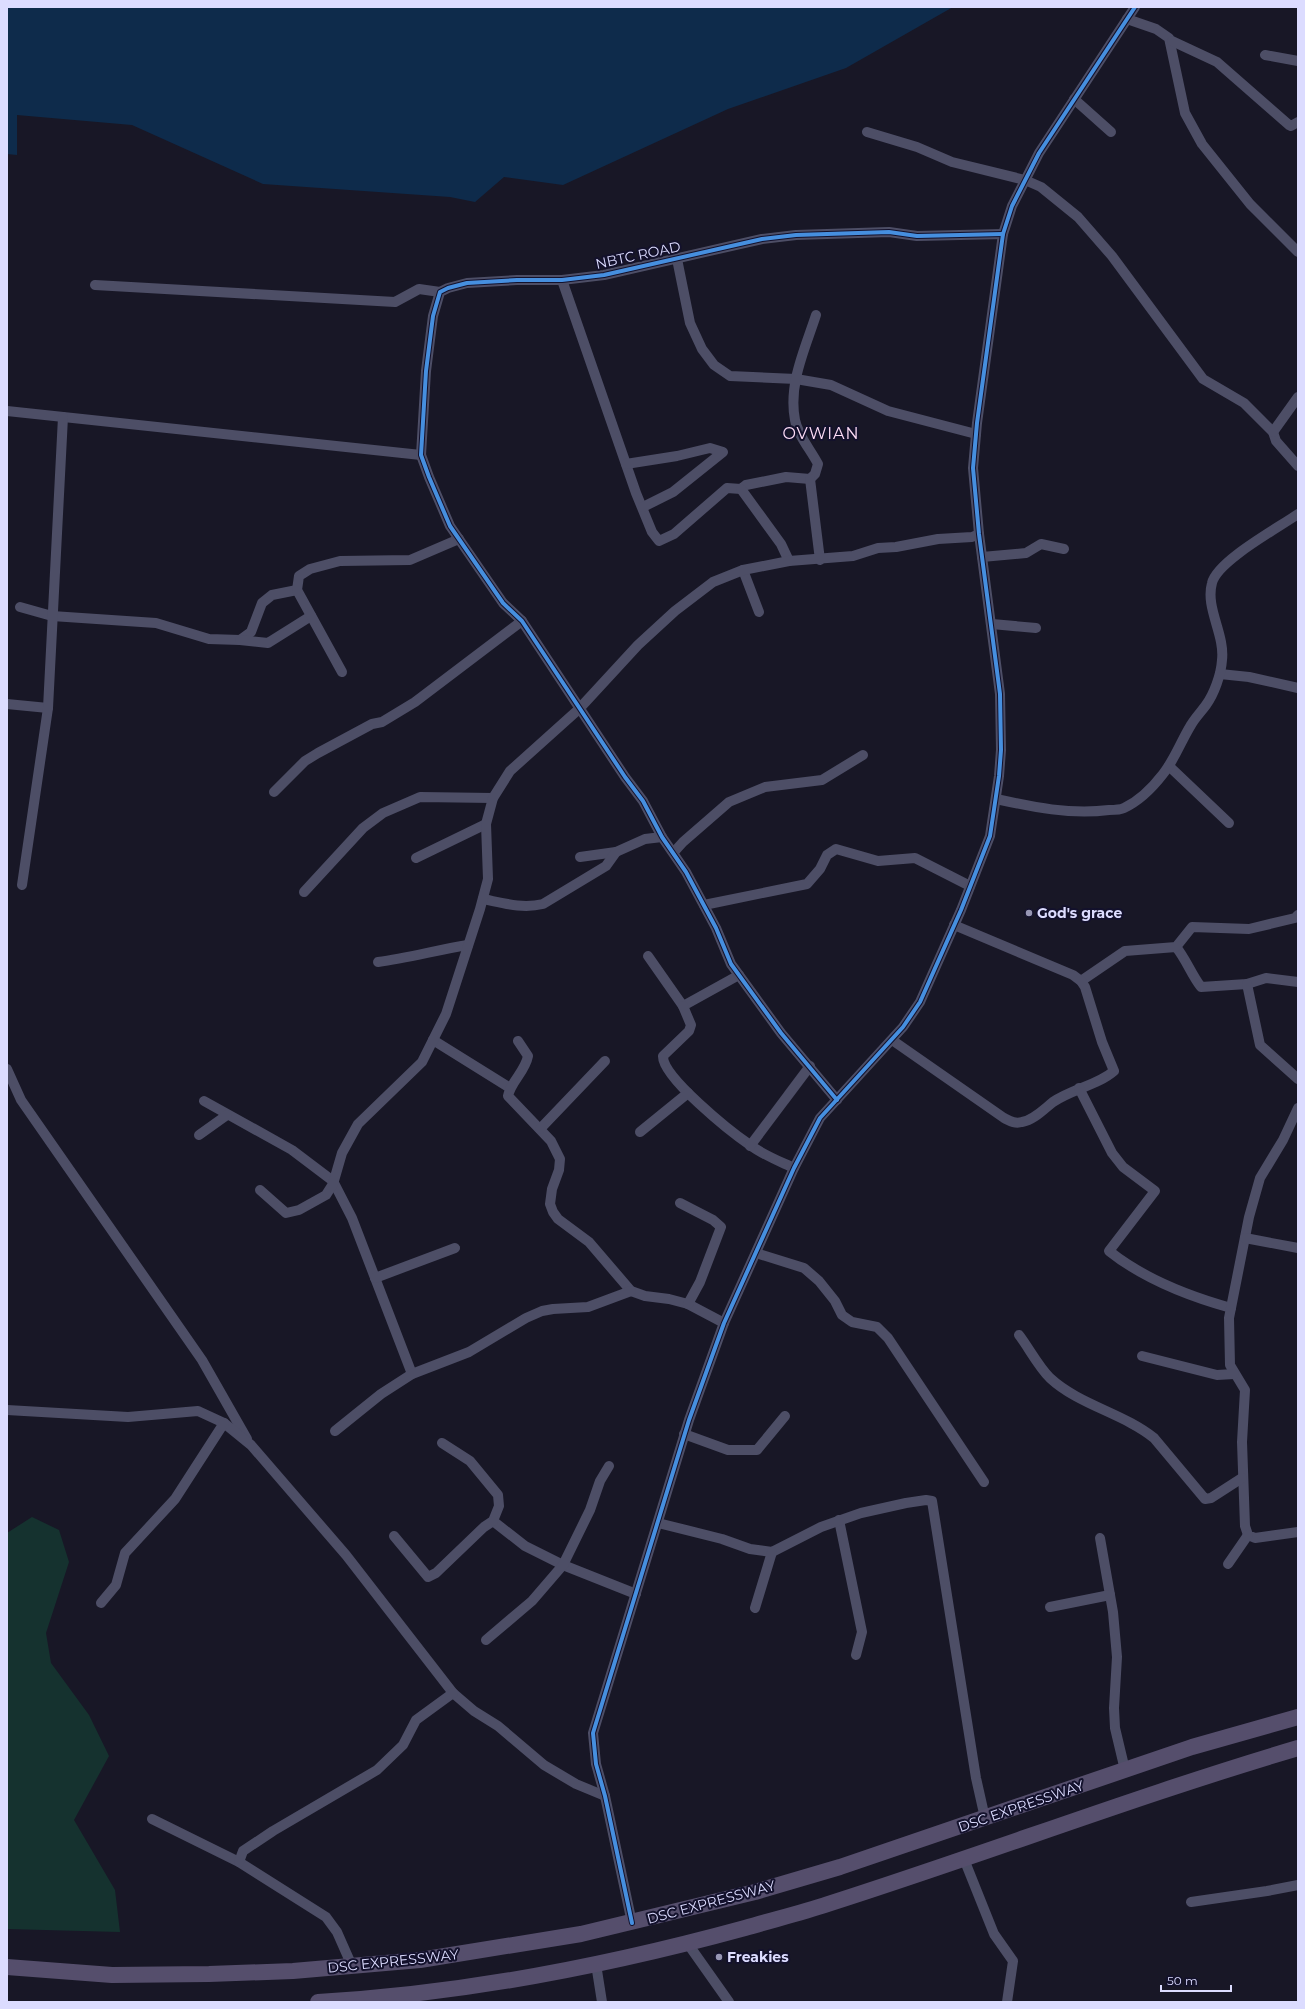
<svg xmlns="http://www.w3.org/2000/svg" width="1305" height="2009" font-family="Montserrat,sans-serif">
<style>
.green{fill:#15322f}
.water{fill:#0e2b4b}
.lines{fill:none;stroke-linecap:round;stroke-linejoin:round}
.street{stroke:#4d4e66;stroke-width:10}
.primary{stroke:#554e6c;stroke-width:16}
.cycleway-casing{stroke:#13112c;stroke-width:6}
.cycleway{stroke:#468fdf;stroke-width:4}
.poi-dot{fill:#9797b3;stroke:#13112c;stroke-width:1.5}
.labels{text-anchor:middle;stroke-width:4;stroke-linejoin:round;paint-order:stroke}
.street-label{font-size:14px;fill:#dcdcff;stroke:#13112c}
.poi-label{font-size:14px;font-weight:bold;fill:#dcdcff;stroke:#13112c;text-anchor:start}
.quarter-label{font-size:16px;letter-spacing:1px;fill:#ffdef7;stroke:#13112c}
</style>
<rect width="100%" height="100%" fill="#181726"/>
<polygon class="green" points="32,1517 59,1530 69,1562 46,1633 51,1663 89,1715 109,1756 74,1820 115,1890 120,1932 7,1929 7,1533"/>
<polygon class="water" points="7,7 953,7 846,68 728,109 563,185 504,177 475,202 450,197 263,184 132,125 17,115 17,155 7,154"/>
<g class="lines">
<g class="street">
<polyline points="1127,19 1156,29 1169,38 1185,113 1202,144 1250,204 1298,252"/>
<polyline points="1172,41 1217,62 1289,125 1291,126 1298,122"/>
<polyline points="1265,55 1298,61"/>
<polyline points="1074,99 1111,132"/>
<polyline points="867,132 917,147 952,162 1025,180 1041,187 1078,217 1112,256 1203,379 1244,403 1273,432 1276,441 1298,466"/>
<polyline points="677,259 690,323 702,349 714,365 730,376 796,379 831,385 888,411 976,434"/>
<path d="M562,280l74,213 16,39 7,9 15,-7 53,-46 14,1 5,-4 40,-8 24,2 5,-5 3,-10c-7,-14 -20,-28 -23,-44 -7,-36 10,-71 21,-105"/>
<polyline points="95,285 395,302 419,289 440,292"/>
<polyline points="7,411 421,455"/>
<polyline points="1273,432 1298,397"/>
<polyline points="626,464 677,456 710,448 723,452 673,492 643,507"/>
<polyline points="810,479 820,560"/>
<polyline points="741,489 781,544 789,561"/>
<polyline points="982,557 1026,553 1041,544 1064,549"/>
<polyline points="743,570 759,612"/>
<polyline points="20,607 52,616 156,623 209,639 240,640 251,632 262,603 272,595 297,590"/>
<polyline points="992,624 1036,628"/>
<polyline points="240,640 268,643 311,616"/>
<polyline points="342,672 297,590 299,576 310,569 340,561 410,560 459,539"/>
<polyline points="1220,674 1249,677 1298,688"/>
<polyline points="7,704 48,708"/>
<polyline points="1169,766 1229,823"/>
<polyline points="274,792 305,761 318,753 372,724 382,722 415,702 522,621"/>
<path d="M996,799c37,8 74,16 113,11 5,0 11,0 15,-2 15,-7 29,-21 39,-34 12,-15 18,-33 28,-49 4,-7 10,-13 15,-20 8,-11 15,-30 16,-45 3,-26 -17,-52 -10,-77 5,-22 66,-55 86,-69"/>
<polyline points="674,852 683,842 729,802 765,787 822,780 863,755"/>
<polyline points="580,857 616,852"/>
<polyline points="416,858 486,824"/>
<polyline points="22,885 48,708 63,417"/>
<polyline points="304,892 363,828 383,813 420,797 493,798"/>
<path d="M483,899c20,4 39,10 60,5l63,-38 10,-14 29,-13 17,-2"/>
<polyline points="704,905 807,884 820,869 827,855 836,849 878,861 915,858 970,886"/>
<path d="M1176,947c10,12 15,27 25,40l46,-3 19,-6 32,4"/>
<polyline points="648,956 683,1006 739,975"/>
<path d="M378,962c30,-4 59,-12 90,-17"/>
<polyline points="1081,981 1125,951 1176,947 1192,927 1249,929 1295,918 1298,915"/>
<polyline points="1247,984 1260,1045 1298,1079"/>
<path d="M683,1006l8,19 -2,6 -26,25c-1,21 68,76 87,89 13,10 29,16 44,23"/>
<polyline points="433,1040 510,1088"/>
<path d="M892,1040l112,78c6,3 11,6 18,4 12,-2 22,-13 31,-20 19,-13 45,-17 61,-31l-12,-29 -17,-55 -4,-6 -8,-6 -119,-50"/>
<path d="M518,1041l10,15c-3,16 -17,25 -20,40l43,45 9,18 -1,11 -7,19 -2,15 3,8 5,7 31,23 42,49 14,5 24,3 19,5 36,19"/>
<polyline points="7,1069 21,1100 202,1360 247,1439"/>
<path d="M1079,1088l33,65 11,14 32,24 -46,60c35,28 79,45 122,57"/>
<polyline points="837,1100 781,1033 731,964 716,928 686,872 662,837 643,801 625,777 522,621 503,603 450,526 429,477 421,455 426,371 433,316 440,292 448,288 467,283 517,280 562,280 604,275 762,239 796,235 889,232 917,236 1003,234"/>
<polyline points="204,1101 292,1150 333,1181 352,1218 412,1374"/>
<polyline points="1298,1108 1283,1140 1260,1178 1249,1217 1229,1318 1230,1365 1245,1390 1242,1442 1245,1526 1248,1535 1255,1538 1298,1532"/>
<polyline points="540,1129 605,1061"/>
<polyline points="640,1132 688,1093"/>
<polyline points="199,1135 227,1115"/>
<polyline points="750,1146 810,1066"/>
<polyline points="260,1190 286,1213 299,1210 326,1195 333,1184 342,1153 358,1124 422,1062 446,1014 480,909 488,879 486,824 493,798 510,771 579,709 638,645 675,611 713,582 743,570 789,561 853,556 878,548 896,547 938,539 972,537 979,534"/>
<polyline points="680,1203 713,1220 721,1227 700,1282 688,1304"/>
<polyline points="1245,1238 1298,1248"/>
<polyline points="756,1253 804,1268 819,1281 835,1301 842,1315 852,1322 877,1327 888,1338 984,1482"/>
<polyline points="375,1278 455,1248"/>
<path d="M1019,1335c10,13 19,31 31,43 29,27 73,35 104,60l51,61 6,-1 31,-20"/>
<polyline points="1142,1356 1217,1375 1234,1374"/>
<polyline points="7,1410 128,1417 198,1411 224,1423 251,1445 346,1555 453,1693 474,1711 498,1726 544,1765 576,1784 605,1796"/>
<polyline points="335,1431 381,1394 412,1374 469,1352 526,1318 542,1311 553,1309 588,1307 631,1291"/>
<polyline points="684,1434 728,1450 757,1450 785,1416"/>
<polyline points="839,1520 862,1632 856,1655"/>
<polyline points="493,1521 525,1546 563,1565 636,1594"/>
<polyline points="658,1523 722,1539 750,1549 772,1552 821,1527 861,1513 906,1503 926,1500 932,1501 976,1778 985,1818"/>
<polyline points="394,1536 428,1577 436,1573 484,1527 493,1521 499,1506 498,1495 470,1461 442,1443"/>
<polyline points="1100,1538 1113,1612 1117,1657 1114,1708 1115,1728 1125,1770"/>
<polyline points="1228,1564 1248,1535"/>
<polyline points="101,1603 116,1585 125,1553 175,1499 224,1423"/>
<polyline points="1050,1607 1110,1595"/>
<polyline points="755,1608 772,1552"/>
<polyline points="486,1640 532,1601 563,1565 590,1510 600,1481 609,1466"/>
<polyline points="152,1819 239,1862 326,1917 337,1932 352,1966"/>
<polyline points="964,1859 994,1934 1013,1961 1007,2002"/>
<polyline points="239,1862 243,1851 273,1831 377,1770 403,1745 416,1720 453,1693"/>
<polyline points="1191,1902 1267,1891 1298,1885"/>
<polyline points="632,1923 605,1796 596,1764 593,1733 689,1420 724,1323 794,1168 820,1118 903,1027 920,1002 961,910 990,836 999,776 1001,750 1000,694 979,534 973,468 977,423 1003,234 1012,206 1039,153 1135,7"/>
<polyline points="688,1944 729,2002"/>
<polyline points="596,1964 602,2002"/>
</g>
<g class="primary">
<polyline points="7,1967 112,1975 209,1974 293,1971 420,1960 581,1934 755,1892 840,1867 1192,1747 1298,1717"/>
<path d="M318,2002c144,-8 288,-36 427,-74 27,-8 56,-15 83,-24 157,-50 311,-109 470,-156"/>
</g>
<g class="cycleway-casing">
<g id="cycleway">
<polyline points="837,1100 781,1033 731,964 716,928 686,872 662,837 643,801 625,777 522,621 503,603 450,526 429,477 421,455 426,371 433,316 440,292 448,288 467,283 517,280 562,280 604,275 762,239 796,235 889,232 917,236 1003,234"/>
<polyline points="632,1923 605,1796 596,1764 593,1733 689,1420 724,1323 794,1168 820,1118 903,1027 920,1002 961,910 990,836 999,776 1001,750 1000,694 979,534 973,468 977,423 1003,234 1012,206 1039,153 1135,7"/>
</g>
</g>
<use href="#cycleway" class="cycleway"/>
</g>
<g class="poi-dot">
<circle cx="1029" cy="913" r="4"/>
<circle cx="719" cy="1957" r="4"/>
</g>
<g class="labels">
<g class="street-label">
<text transform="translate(638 255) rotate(-12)" y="5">NBTC ROAD</text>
<text transform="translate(1021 1806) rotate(-19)" y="5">DSC EXPRESSWAY</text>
<text transform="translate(711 1902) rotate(-15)" y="5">DSC EXPRESSWAY</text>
<text transform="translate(393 1961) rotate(-6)" y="5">DSC EXPRESSWAY</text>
</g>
<g class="poi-label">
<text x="1037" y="918">God's grace</text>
<text x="727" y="1962">Freakies</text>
</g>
<g class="quarter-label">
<text x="821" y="439">OVWIAN</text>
</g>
</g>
<rect width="1305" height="2009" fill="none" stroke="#dcdcff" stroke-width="16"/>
<path d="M1161 1985v6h70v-6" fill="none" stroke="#dcdcff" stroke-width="2"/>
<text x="1167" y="1985" font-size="12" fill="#dcdcff" stroke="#13112c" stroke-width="3" paint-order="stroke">50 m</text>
</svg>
